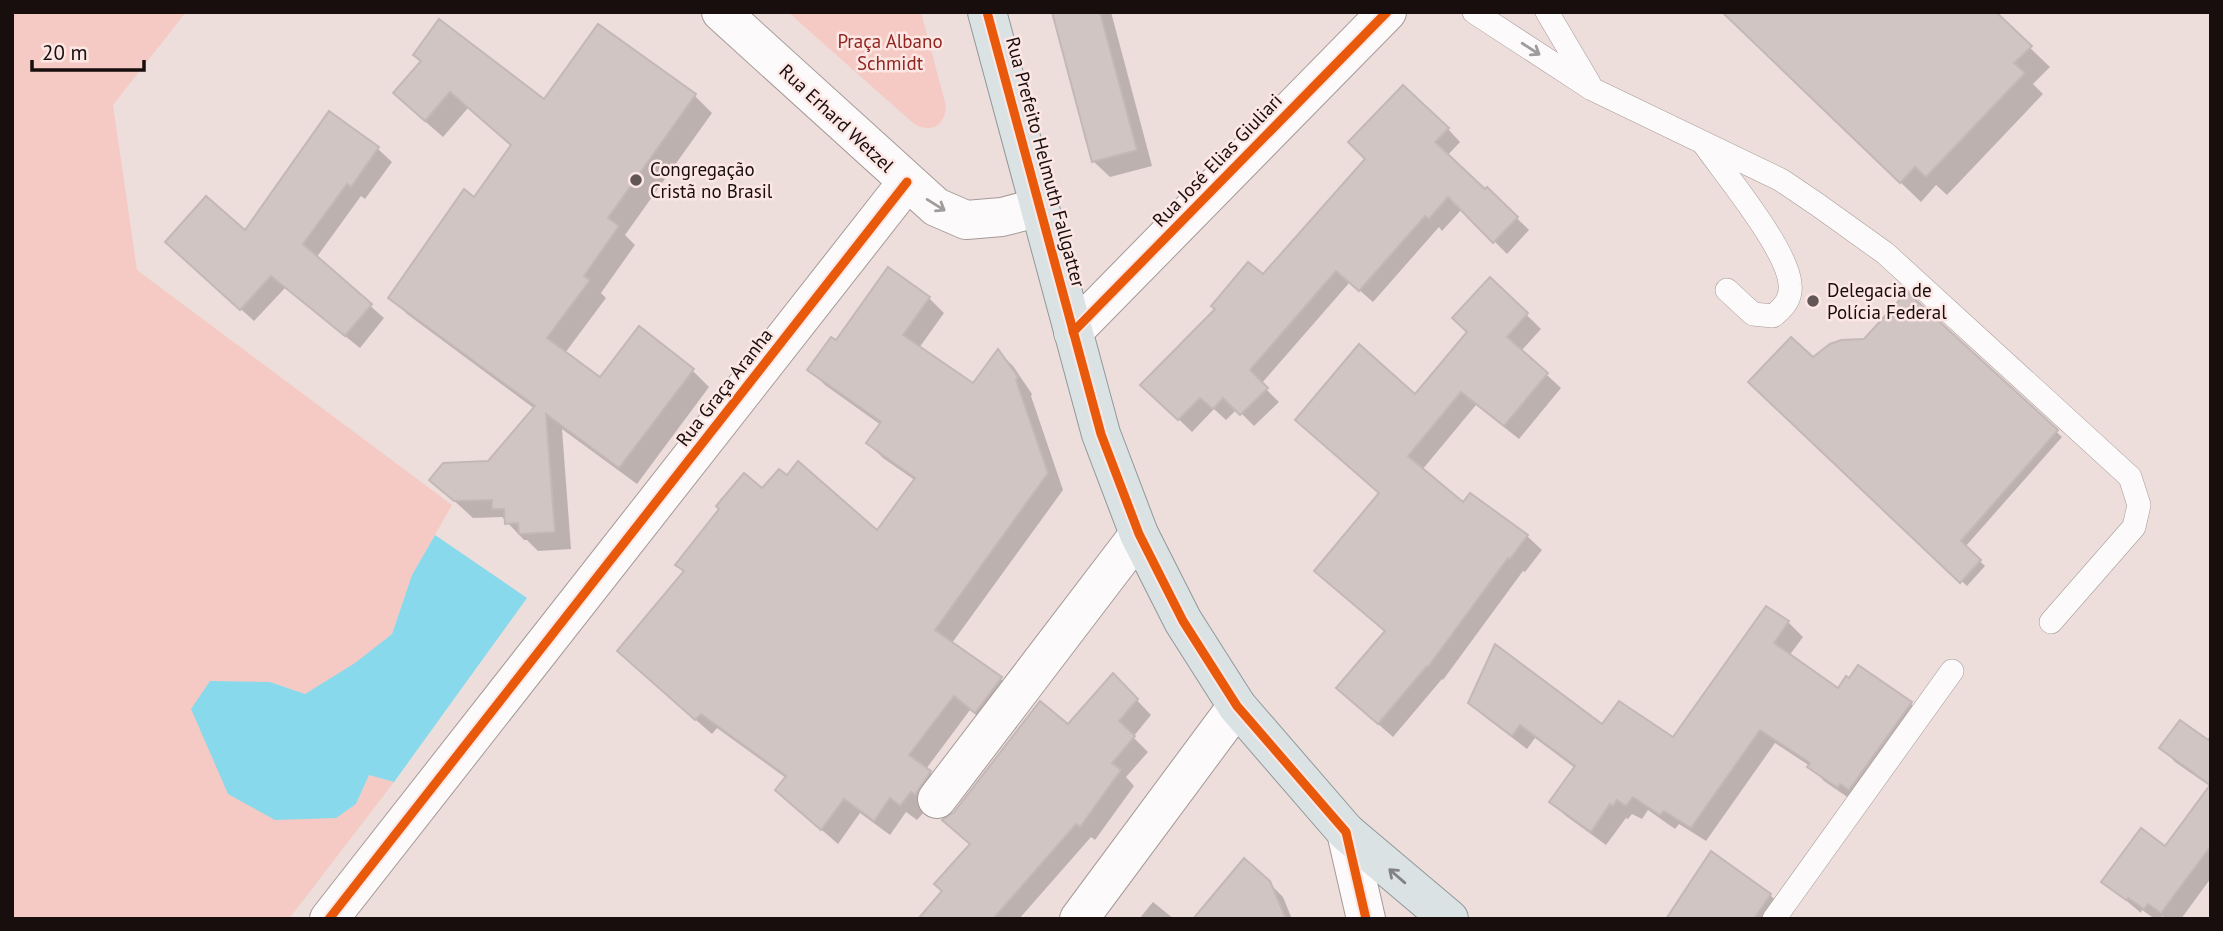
<svg xmlns="http://www.w3.org/2000/svg" width="2223" height="931" font-family="'PT Sans',sans-serif">
<style>
.green{fill:#f5cac4}
.water{fill:#88d9eb}
.shadow{fill:#0003}
.building{fill:#d1c5c3;stroke:#c3b8b6;stroke-width:2}
.lines{fill:none;stroke-linecap:round;stroke-linejoin:round}
.service-casing{stroke:#a59a98;stroke-width:24}
.minor-casing{stroke:#a59a98;stroke-width:40}
.tertiary-casing{stroke:#a59a98;stroke-width:40}
.primary-casing{stroke:#909899;stroke-width:40}
.service{stroke:#fcfafa;stroke-width:23}
.minor{stroke:#fcfafa;stroke-width:38}
.tertiary{stroke:#fcfafa;stroke-width:38}
.primary{stroke:#dbe2e4;stroke-width:38}
.cycleway-casing{stroke:#fde7e4;stroke-width:13}
.cycleway{stroke:#e8590c;stroke-width:9}
.oneway{stroke:#a09c9b}
.oneway2{stroke:#838383}
.poi-dot{fill:#625755;stroke:#fde7e4;stroke-width:2.5}
.labels{text-anchor:middle;stroke-width:5;stroke-linejoin:round;paint-order:stroke}
.park-label{font-size:19px;fill:#912621;stroke:#fde7e4}
.street-label{font-size:19px;fill:#170e0d;stroke:#fde7e4}
.poi-label{font-size:19px;fill:#170e0d;stroke:#fde7e4;text-anchor:start}
</style>
<rect width="100%" height="100%" fill="#eddedc"/>
<g class="green">
<polygon points="12,12 186,12 113,105 137,270 452,505 412,575 392,634 356,663 305,694 270,682 356,804 369,775 394,782 289,919 12,919"/>
<path d="M788,12h133l25,94c-1,21 -16,28 -33,17z"/>
</g>
<polygon class="water" points="435,535 527,598 394,782 369,775 356,804 336,818 275,820 228,794 191,709 210,681 270,682 305,694 355,663 392,634 412,575"/>
<g class="shadow">
<polygon points="1054,12 1111,12 1152,166 1110,177 1093,161"/>
<polygon points="1723,12 1993,12 2050,67 2033,84 2043,94 1947,195 1936,185 1921,202"/>
<polygon points="598,26 695,96 712,113 625,235 635,245 601,293 606,298 565,353 601,380 692,370 709,387 637,484 562,429 571,549 538,551 527,540 524,540 502,517 473,518 449,496 489,462 535,409 407,314 390,297 474,199 512,146 468,108 443,137 412,110 422,62 544,102"/>
<polygon points="329,113 378,149 392,162 365,199 361,196 316,258 384,318 360,348 285,288 254,321 181,255 245,233"/>
<polygon points="1448,129 1460,142 1447,156 1485,192 1487,189 1529,230 1507,254 1462,209 1442,231 1439,227 1373,302 1350,282 1261,384 1279,402 1254,426 1237,409 1226,420 1214,409 1192,432 1143,385 1263,277"/>
<polygon points="1490,279 1541,329 1521,351 1561,388 1519,439 1476,405 1422,470 1463,504 1470,495 1527,536 1542,550 1525,572 1523,571 1443,680 1442,679 1393,737 1353,702 1386,632 1380,494 1415,396 1469,332"/>
<polygon points="1907,294 2062,437 1965,547 1985,566 1967,586 1751,382 1864,341"/>
<polygon points="929,298 944,313 919,348 974,386 998,351 1013,366 1032,394 1031,396 1063,490 952,643 1001,679 1017,694 991,727 970,710 926,769 946,787 917,820 906,812 890,835 860,813 838,844 793,805 786,778 717,728 712,734 635,667 685,573 677,565 762,491 878,532 916,481 883,458 868,443 881,425 825,385 810,370 836,342"/>
<polygon points="1766,608 1788,622 1803,637 1789,656 1838,690 1849,681 1858,668 1911,704 1926,718 1853,801 1824,781 1810,766 1775,743 1706,841 1679,824 1675,829 1648,810 1642,819 1632,814 1628,819 1626,818 1606,845 1566,816 1552,802 1575,768 1535,738 1527,749 1485,717 1471,702 1674,739"/>
<polygon points="1113,675 1151,715 1133,737 1148,752 1126,777 1134,786 1095,840 1091,837 1019,919 930,919 971,845"/>
<polygon points="2211,735 2211,787 2175,762 2162,748 2206,741"/>
<polygon points="2211,787 2211,878 2181,919 2166,919 2162,916 2161,919 2155,919 2142,910 2141,913 2104,882 2166,848"/>
<polygon points="1268,882 1283,897 1292,919 1195,919"/>
<polygon points="1770,895 1786,911 1780,919 1667,919"/>
<polygon points="1153,902 1174,919 1139,919"/>
</g>
<g class="building">
<polygon points="1052,12 1100,12 1137,150 1092,162"/>
<polygon points="1722,12 1996,12 2032,46 2014,63 2025,73 1926,177 1915,167 1900,183"/>
<polygon points="439,19 544,99 598,24 696,94 608,218 619,226 584,276 590,280 547,338 600,377 639,326 694,369 619,468 546,414 555,532 519,534 518,523 505,524 504,509 492,509 492,500 454,501 429,480 443,463 488,461 535,406 388,298 464,189 474,197 511,145 450,92 425,121 393,93 421,61 413,55"/>
<polygon points="1403,85 1449,128 1435,142 1485,189 1487,187 1518,217 1493,243 1448,197 1429,219 1425,216 1359,291 1336,271 1250,370 1268,388 1240,415 1223,398 1213,409 1200,398 1178,420 1140,385 1215,309 1211,306 1248,262 1263,274 1365,159 1348,142"/>
<polygon points="329,111 379,147 351,187 347,184 303,244 372,304 345,336 271,276 240,310 165,242 206,196 245,230"/>
<polygon points="888,267 930,297 903,335 973,383 998,349 1018,377 1016,380 1048,473 935,630 1002,677 975,713 954,696 909,755 931,771 915,795 911,792 900,806 890,798 874,821 844,799 821,830 775,790 786,776 701,714 695,720 617,651 684,571 675,565 719,509 716,506 744,473 762,488 779,469 787,475 798,461 877,530 915,478 866,443 881,422 807,370 831,337 836,340"/>
<polygon points="1490,277 1528,313 1507,337 1548,373 1504,426 1461,392 1408,456 1463,502 1470,493 1528,535 1510,559 1508,558 1428,667 1427,666 1378,724 1336,688 1385,631 1314,571 1379,493 1295,420 1359,344 1415,394 1467,332 1452,318"/>
<polygon points="1907,292 2058,430 1961,541 1981,560 1960,583 1748,382 1791,337 1813,357 1830,344 1841,340 1864,339"/>
<polygon points="1766,606 1789,621 1774,643 1838,688 1846,676 1849,678 1858,665 1912,702 1849,790 1840,784 1838,788 1807,767 1810,763 1760,730 1691,828 1664,811 1660,815 1633,797 1626,806 1617,800 1613,806 1610,804 1591,832 1549,802 1575,766 1520,725 1512,736 1468,703 1495,644 1602,724 1619,701 1673,737"/>
<polygon points="1113,673 1138,699 1119,721 1135,736 1112,763 1121,770 1080,827 1076,824 993,919 918,919 942,891 934,884 970,844 942,820 954,812 1040,701 1068,724"/>
<polygon points="2180,720 2211,742 2211,846 2161,913 2148,904 2144,909 2128,898 2126,900 2101,882 2141,828 2165,846 2210,785 2159,748"/>
<polygon points="1711,851 1771,894 1754,919 1666,919"/>
<polygon points="1244,858 1270,881 1286,919 1193,919"/>
</g>
<g class="lines">
<g class="service-casing">
<g id="service">
<polyline points="1474,12 1592,89 1781,180 1818,205 1885,253 2130,477 2139,505 2134,527 2051,622"/>
<polyline points="1547,12 1589,83"/>
<path d="M1704,144c21,30 84,106 86,140 2,15 -7,24 -17,32l-20,-2 -26,-24"/>
<polyline points="1774,919 1952,671"/>
</g>
</g>
<g class="minor-casing">
<g id="minor">
<polyline points="721,12 936,207 966,220 1002,217 1040,207"/>
<polyline points="1073,332 1387,12"/>
<polyline points="937,799 1139,534"/>
<polyline points="329,919 907,182"/>
<polyline points="1079,919 1237,706"/>
</g>
</g>
<g class="tertiary-casing">
<polyline id="tertiary" points="1346,832 1366,919"/>
</g>
<g class="primary-casing">
<polyline id="primary" points="987,12 1101,434 1139,534 1183,621 1237,706 1346,832 1449,919"/>
</g>
<use href="#service" class="service"/>
<use href="#minor" class="minor"/>
<use href="#tertiary" class="tertiary"/>
<use href="#primary" class="primary"/>
<g class="cycleway-casing">
<g id="cycleway">
<polyline points="987,12 1101,434 1139,534 1183,621 1237,706 1346,832 1366,919"/>
<polyline points="1073,332 1387,12"/>
<polyline points="329,919 907,182"/>
</g>
</g>
<use href="#cycleway" class="cycleway"/>
</g>
<defs><path id="oneway-shaft" d="M-6 0H5M1.5-3L5.5 0L1.5 3" fill="none" stroke-width="1.6" stroke-linecap="round" stroke-linejoin="round" transform="scale(1.75)"/></defs>
<g class="oneway">
<use href="#oneway-shaft" transform="translate(1531 49) rotate(33)"/>
<use href="#oneway-shaft" transform="translate(936 205) rotate(32)"/>
</g>
<use class="oneway2" href="#oneway-shaft" transform="translate(1397 876) rotate(-139)"/>
<g class="poi-dot">
<circle cx="636" cy="180" r="7"/>
<circle cx="1813" cy="301" r="7"/>
</g>
<g class="labels">
<g class="park-label">
<text x="890" y="48">Praça Albano<tspan x="890" dy="22">Schmidt</tspan></text>
</g>
<g class="street-label">
<text transform="translate(837 118) rotate(43)" y="7">Rua Erhard Wetzel</text>
<text transform="translate(1217 160) rotate(-46)" y="7">Rua José Elias Giuliari</text>
<text transform="translate(1046 162) rotate(75)" y="7">Rua Prefeito Helmuth Fallgatter</text>
<text transform="translate(724 387) rotate(-52)" y="7">Rua Graça Aranha</text>
</g>
<g class="poi-label">
<text x="650" y="176">Congregação<tspan x="650" dy="22">Cristã no Brasil</tspan></text>
<text x="1827" y="297">Delegacia de<tspan x="1827" dy="22">Polícia Federal</tspan></text>
</g>
</g>
<rect width="2223" height="931" fill="none" stroke="#170e0d" stroke-width="28"/>
<path d="M32 60v10h112v-10" fill="none" stroke="#170e0d" stroke-width="3.5"/>
<text x="42" y="60" font-size="21" fill="#170e0d" stroke="#fde7e4" stroke-width="5" paint-order="stroke">20 m</text>
</svg>
